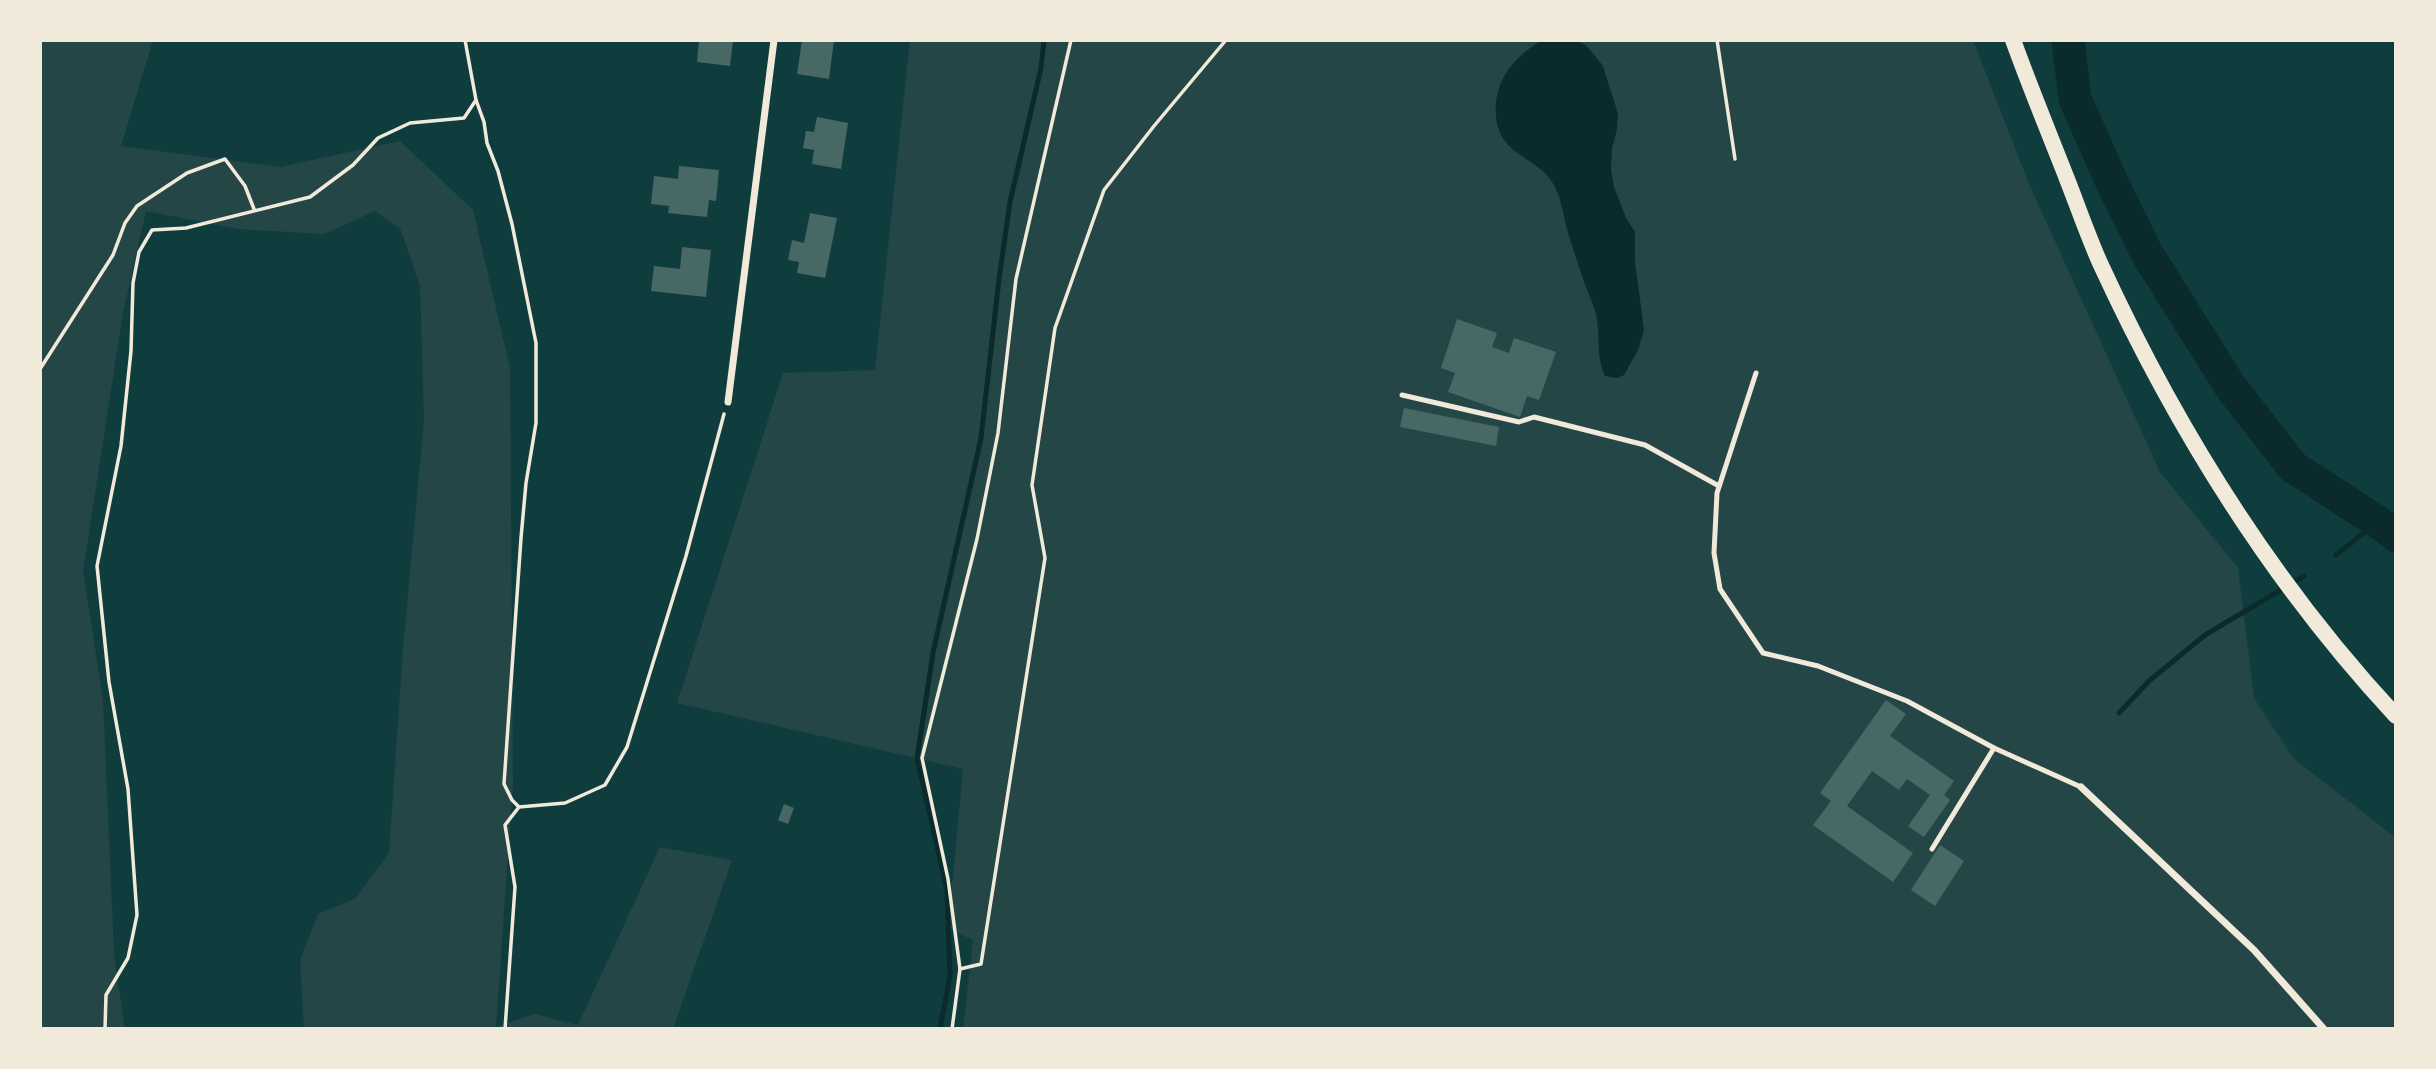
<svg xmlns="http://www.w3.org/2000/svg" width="2436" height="1069" font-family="'PT Sans Narrow',sans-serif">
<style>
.green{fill:#244646}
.water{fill:#0a2a2b}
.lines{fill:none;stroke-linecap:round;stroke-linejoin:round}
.stream{stroke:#0a2a2b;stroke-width:5}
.river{stroke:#0a2a2b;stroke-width:33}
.building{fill:#486865}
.path{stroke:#f1e9da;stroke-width:3.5}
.service{stroke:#f1e9da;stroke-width:5}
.minor{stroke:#f1e9da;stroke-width:7}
.primary{stroke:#f1e9da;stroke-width:16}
</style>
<rect width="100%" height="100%" fill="#0f3d3e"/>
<g class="green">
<polygon points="40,40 153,40 121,146 280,167 400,141 473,210 510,368 513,783 496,1027 534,1014 578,1025 660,847 732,860 673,1029 304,1029 300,960 318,914 355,899 389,853 403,649 424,419 420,286 400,228 375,211 324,234 238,229 146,211 123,313 83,571 103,699 114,954 125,1029 40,1029"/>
<polygon points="910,40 1973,40 2029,184 2160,472 2238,568 2254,698 2293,758 2396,838 2396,1029 963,1029 973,940 948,929 963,769 677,703 783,373 875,370"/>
</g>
<path class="water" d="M1542,40h32l12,5 17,21 15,48 -1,15 -5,20 -1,20 3,18 12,31 9,14v30l9,68 -6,20 -14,25 -7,3 -12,-2c-9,-19 -5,-37 -8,-57 -2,-14 -10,-27 -14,-40 -5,-15 -10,-31 -15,-46 -4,-14 -6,-32 -13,-46 -15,-31 -55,-29 -59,-70 -3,-36 17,-59 46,-77z"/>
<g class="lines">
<g class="stream">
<polyline points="2336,555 2378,522"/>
<polyline points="2119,713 2149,681 2205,635 2304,576"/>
<polyline points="940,1029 950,976 947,890 917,758 933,653 981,438 999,279 1010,202 1041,68 1044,40"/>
</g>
<polyline class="river" points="2068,40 2075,99 2110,178 2146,252 2230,386 2293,467 2378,522 2396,536"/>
</g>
<g class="building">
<polygon points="699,40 733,40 730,66 697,62"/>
<polygon points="802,40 834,40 829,79 797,74"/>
<polygon points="817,117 848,123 841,169 812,164 814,150 803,148 806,131 814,132"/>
<polygon points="679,166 719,170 716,201 709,200 707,217 668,213 669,206 651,204 654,176 678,179"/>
<polygon points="810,213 837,218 825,278 797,273 799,262 788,260 792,240 804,243"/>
<polygon points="682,247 711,250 706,297 651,291 654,266 680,269"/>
<polygon points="1457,319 1497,333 1492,347 1509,353 1514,338 1556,352 1539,400 1527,396 1520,417 1448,392 1455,373 1441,368"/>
<polygon points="1404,408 1499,427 1496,446 1400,427"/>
<polygon points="1886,700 1906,714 1890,736 1954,781 1944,795 1950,800 1924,837 1908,826 1930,795 1907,779 1899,790 1872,771 1847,806 1913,853 1893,882 1813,825 1831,801 1820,793"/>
<polygon points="784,804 794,808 788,824 778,820"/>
<polygon points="1940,845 1964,861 1935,906 1911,890"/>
</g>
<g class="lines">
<g class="path">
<polyline points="465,40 476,100 484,122 487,143 498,171 512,224 536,343 536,423 526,483 521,538 504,784 512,800 519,807"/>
<polyline points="1717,40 1735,159"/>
<polyline points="40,369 113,255 125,223 137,206 187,173 225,159 245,186 254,209"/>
<polyline points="960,969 948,879 922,758 977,539 998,433 1016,279 1071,40"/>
<polyline points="105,1029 106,995 128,958 137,915 128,789 109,682 97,566 121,446 131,351 133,283 139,252 152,230 186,228 310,197 353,165 378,138 410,123 464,118 476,100"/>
<polyline points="505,1029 515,887 505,825 519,807 565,803 605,785 627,747 686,556 724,414"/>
<polyline points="952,1029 960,969 981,964 1045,558 1032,485 1055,328 1104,190 1154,126 1226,40"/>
</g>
<g class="service">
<polyline points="1756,373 1717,493 1714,553 1720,589 1763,653 1818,666 1907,701 1994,748 2081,787"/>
<polyline points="1402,395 1519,422 1534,417 1645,445 1719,486"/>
<polyline points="1932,849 1994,748"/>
</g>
<g class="minor">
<polyline points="728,402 774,40"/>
<polyline points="2081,787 2254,950 2324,1029"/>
</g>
<path class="primary" d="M2013,40c17,47 36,93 54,139 11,28 21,57 33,84 75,163 173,321 296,453"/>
</g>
<rect width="2436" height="1069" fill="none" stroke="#f1e9da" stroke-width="84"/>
</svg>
